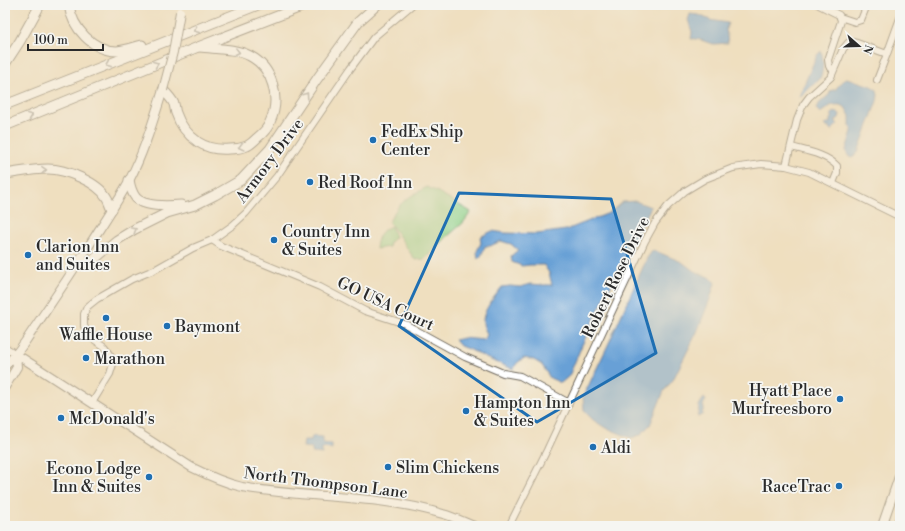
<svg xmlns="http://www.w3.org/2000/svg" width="905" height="531" font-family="'Libre Bodoni',serif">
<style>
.green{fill:#90cf85;stroke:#5e7d58}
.water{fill:#67a0d6;stroke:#496680}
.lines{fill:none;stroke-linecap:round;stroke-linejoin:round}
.minor-casing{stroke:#706a5f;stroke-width:8}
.major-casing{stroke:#706a5f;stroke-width:10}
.highway-casing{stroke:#706a5f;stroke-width:11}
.minor{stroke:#fff;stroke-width:6}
.major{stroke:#fff;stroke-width:8}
.highway{stroke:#fff;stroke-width:9}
.major-bridge-casing{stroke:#706a5f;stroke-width:10;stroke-linecap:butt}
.major-bridge{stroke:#fff;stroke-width:8}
.oneway{stroke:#a0a0a0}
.marked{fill:none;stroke:#1f6fb2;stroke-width:3;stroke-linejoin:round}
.poi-dot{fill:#1f6fb2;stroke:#f6f6f2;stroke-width:1.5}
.labels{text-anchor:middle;stroke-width:3.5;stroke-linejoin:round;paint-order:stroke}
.poi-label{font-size:16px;fill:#2b2b2b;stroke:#f6f6f2;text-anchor:start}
.street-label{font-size:16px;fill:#2b2b2b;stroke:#f6f6f2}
</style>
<rect width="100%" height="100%" fill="#f6f6f2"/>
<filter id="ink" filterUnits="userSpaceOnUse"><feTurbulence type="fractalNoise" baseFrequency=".025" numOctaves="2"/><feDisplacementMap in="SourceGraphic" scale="8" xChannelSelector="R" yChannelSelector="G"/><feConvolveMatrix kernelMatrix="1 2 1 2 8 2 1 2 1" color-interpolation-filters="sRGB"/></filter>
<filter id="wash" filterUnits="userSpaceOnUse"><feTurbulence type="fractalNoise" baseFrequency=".012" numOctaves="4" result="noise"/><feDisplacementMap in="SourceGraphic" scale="16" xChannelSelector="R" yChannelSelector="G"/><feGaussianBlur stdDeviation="0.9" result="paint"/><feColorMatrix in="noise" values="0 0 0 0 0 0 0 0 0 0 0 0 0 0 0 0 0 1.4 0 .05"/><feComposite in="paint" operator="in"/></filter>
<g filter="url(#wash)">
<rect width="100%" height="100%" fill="#efdfbf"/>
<g class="green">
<path d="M427,187l11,5 33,20 -8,11 -21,18 -17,18 -10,1 -16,-24 -10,-14c9,-20 20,-25 38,-35z"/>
<path d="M391,226l4,11 -5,5 -1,5 -13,2c1,-11 4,-19 15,-23z"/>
</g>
<g class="water">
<path d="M690,14l9,1 11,5 18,3 -2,6 2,14c-4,0 -9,1 -14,1 -8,-1 -14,-6 -23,-5l1,-7 -4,-12z"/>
<path d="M821,51c3,8 3,23 -3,30l-2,1 -17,16 1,-4 17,-39z"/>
<path d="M847,78l24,8 6,4 1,5 -1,6 -19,51 -2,3 -3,2c-5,-1 -6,-3 -7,-7l6,-19 -2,-6v-9l-5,-9 -4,-2h-9l-12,8 -4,-4c2,-6 8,-10 13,-14l1,-3 2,-2h3l9,-11z"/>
<polygon points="833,112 835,113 837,112 840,114 839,118 835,121 835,122 838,124 831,131 829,129 829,127 826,127 824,125 827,123 830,123 830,119 833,117 831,115"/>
<path d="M635,201l16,6 -52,102 -17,36 -13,31 -8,7 -11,-5 -8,-13 -8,-5 -10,-2 -7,5 -4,6 -27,-11 -17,-9 -9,-3 -5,-6 8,-2 21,2 3,-5c-1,-4 -4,-9 -4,-12 -1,-12 12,-27 19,-36l8,-1 10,1 11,-3 11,1h10l-3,-12 -5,-8h-14l-8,1 -10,-4 -1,-6 7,-6 -7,-6 -10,-3 -11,5h-5l-4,10 -3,3 -1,-8 4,-8 -1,-6 12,-6 13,2 32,1 29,-4 43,-17 13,-11z"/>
<polygon points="653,250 682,262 694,271 711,278 715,283 710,299 697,332 673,380 664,391 650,425 640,435 631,438 604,427 593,420 584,411 583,397 608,345 647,258"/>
<path d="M704,398l2,2 -3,5 1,3 -1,3h-1l1,3 -5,3 -1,-3 2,-1c-2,-5 1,-10 5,-15z"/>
<polygon points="312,436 323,437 323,443 332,444 332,449 322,448 322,454 312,453 312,448 303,447 304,440 311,440"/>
</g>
</g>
<g filter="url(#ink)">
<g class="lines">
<g class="minor-casing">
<g id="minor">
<polyline points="819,5 839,15 840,17 841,21 828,60 829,66 833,70"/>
<polyline points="840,17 855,22 861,20 867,5"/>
<polyline points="877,80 887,54"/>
<path d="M791,147c15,4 35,7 46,19v7l-4,10"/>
<polyline points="786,166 797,120 803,105 809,97 831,77 843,49 848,43 852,42 857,43 887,54 900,18"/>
<polyline points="212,240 221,246 320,287 365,311 405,324 465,357 503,373 520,376 569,403"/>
<polyline points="5,347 16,354"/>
<polyline points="92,403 110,374 113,364 110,354 104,346 90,337 84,326 84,314 87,307 97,299 132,279 154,270 193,248 212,240 233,225 246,213 277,176 351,68 374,37 412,5"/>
<polyline points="509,526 547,450 645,241 655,223 668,206 685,191 705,179 733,168 761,164 786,166 809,172 900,217"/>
</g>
</g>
<g class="major-casing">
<g id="major">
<path d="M16,354l175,113c16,8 34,16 51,20 66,12 137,7 201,27 11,3 21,8 31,12"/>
<path d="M5,366l11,-12 9,-12c24,-36 49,-72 72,-109 11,-17 22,-34 32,-52 15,-29 24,-60 34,-91"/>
<polyline points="5,387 17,367 16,354"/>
<polyline points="882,526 900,474"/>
<polyline points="897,526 900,518"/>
</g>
</g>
<g class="highway-casing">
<g id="highway">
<path d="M69,5c3,23 24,46 48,46 9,-1 17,-4 25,-6"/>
<polyline points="5,64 20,41 40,5"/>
<path d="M163,90c4,4 9,9 11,14 1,3 1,7 2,9 4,12 12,22 22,29 9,6 21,8 32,7 5,0 12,-1 17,-3 4,-2 7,-5 10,-8 5,-4 11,-10 13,-16 11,-23 3,-54 -20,-66 -15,-8 -34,-7 -50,-9"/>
<polyline points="5,105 258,5"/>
<polyline points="5,126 198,47 306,5"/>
<path d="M5,174c14,-2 29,-5 43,-5 17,0 50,13 59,29 2,3 3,8 5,11"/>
<path d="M129,180c1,6 3,13 7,18 9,9 33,8 45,7"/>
<polyline points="78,263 91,262 117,240 135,229 167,213 195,205 215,195 241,180 270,149 317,79 358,22 377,5"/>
</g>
</g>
<use href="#minor" class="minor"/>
<use href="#major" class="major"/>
<use href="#highway" class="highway"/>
<g class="major-bridge-casing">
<polyline id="major-bridge" points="163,90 173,52 180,12"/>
</g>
<use href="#major-bridge" class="major-bridge"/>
</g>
<defs><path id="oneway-chevron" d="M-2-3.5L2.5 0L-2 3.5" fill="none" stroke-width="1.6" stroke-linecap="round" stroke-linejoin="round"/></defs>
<g class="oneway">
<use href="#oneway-chevron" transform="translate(196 30) rotate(158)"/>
<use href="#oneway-chevron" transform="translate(237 52) rotate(14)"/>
<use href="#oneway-chevron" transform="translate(108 64) rotate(159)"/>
<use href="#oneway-chevron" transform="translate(156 64) rotate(-22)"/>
<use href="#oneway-chevron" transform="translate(306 95) rotate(-56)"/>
<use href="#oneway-chevron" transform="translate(30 116) rotate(-22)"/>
<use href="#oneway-chevron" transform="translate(241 147) rotate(166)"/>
<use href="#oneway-chevron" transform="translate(44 170) rotate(-3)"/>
<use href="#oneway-chevron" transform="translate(134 230) rotate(-30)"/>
</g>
</g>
<path d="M0 0H905V531H0ZM459,193l152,6 45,154 -119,69 -138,-96z" fill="#efdfbf" fill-opacity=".55" fill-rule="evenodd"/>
<path class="marked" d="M459,193l152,6 45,154 -119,69 -138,-96z"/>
<g class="poi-dot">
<circle cx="373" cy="140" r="4"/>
<circle cx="310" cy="182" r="4"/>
<circle cx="274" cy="240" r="4"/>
<circle cx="28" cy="255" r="4"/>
<circle cx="106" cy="318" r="4"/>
<circle cx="167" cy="326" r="4"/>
<circle cx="86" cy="358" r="4"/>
<circle cx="840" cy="399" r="4"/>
<circle cx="466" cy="411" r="4"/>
<circle cx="61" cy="418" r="4"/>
<circle cx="593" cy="447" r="4"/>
<circle cx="388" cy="467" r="4"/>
<circle cx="149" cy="477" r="4"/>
<circle cx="839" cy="486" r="4"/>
</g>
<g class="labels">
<g class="poi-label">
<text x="381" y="137">FedEx Ship<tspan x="381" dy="18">Center</tspan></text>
<text x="318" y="188">Red Roof Inn</text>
<text x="282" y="237">Country Inn<tspan x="282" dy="18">&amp; Suites</tspan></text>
<text x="36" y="252">Clarion Inn<tspan x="36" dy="18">and Suites</tspan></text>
<text x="175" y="332">Baymont</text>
<text x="106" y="340" text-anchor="middle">Waffle House</text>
<text x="94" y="364">Marathon</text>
<text x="832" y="396" text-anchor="end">Hyatt Place<tspan x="832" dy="18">Murfreesboro</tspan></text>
<text x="474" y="408">Hampton Inn<tspan x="474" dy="18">&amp; Suites</tspan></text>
<text x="69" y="424">McDonald's</text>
<text x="601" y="453">Aldi</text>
<text x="396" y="473">Slim Chickens</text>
<text x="141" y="474" text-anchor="end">Econo Lodge<tspan x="141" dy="18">Inn &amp; Suites</tspan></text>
<text x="831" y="492" text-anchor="end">RaceTrac</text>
</g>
<g class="street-label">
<text transform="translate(269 160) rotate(-53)" y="6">Armory Drive</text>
<text transform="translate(615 277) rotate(-64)" y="6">Robert Rose Drive</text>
<text transform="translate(386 303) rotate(25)" y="6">GO USA Court</text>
<text transform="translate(326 482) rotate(7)" y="6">North Thompson Lane</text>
</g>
</g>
<rect width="905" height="531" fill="none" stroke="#f6f6f2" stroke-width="20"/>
<g transform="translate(859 46) rotate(110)" stroke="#f6f6f2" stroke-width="3" paint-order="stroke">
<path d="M0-3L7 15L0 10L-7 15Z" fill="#2b2b2b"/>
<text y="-6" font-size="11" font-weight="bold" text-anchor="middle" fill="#2b2b2b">N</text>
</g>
<path d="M28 44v6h75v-6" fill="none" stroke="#2b2b2b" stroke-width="2"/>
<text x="34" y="44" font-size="12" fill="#2b2b2b" stroke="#f6f6f2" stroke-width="3" paint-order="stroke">100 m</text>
</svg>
